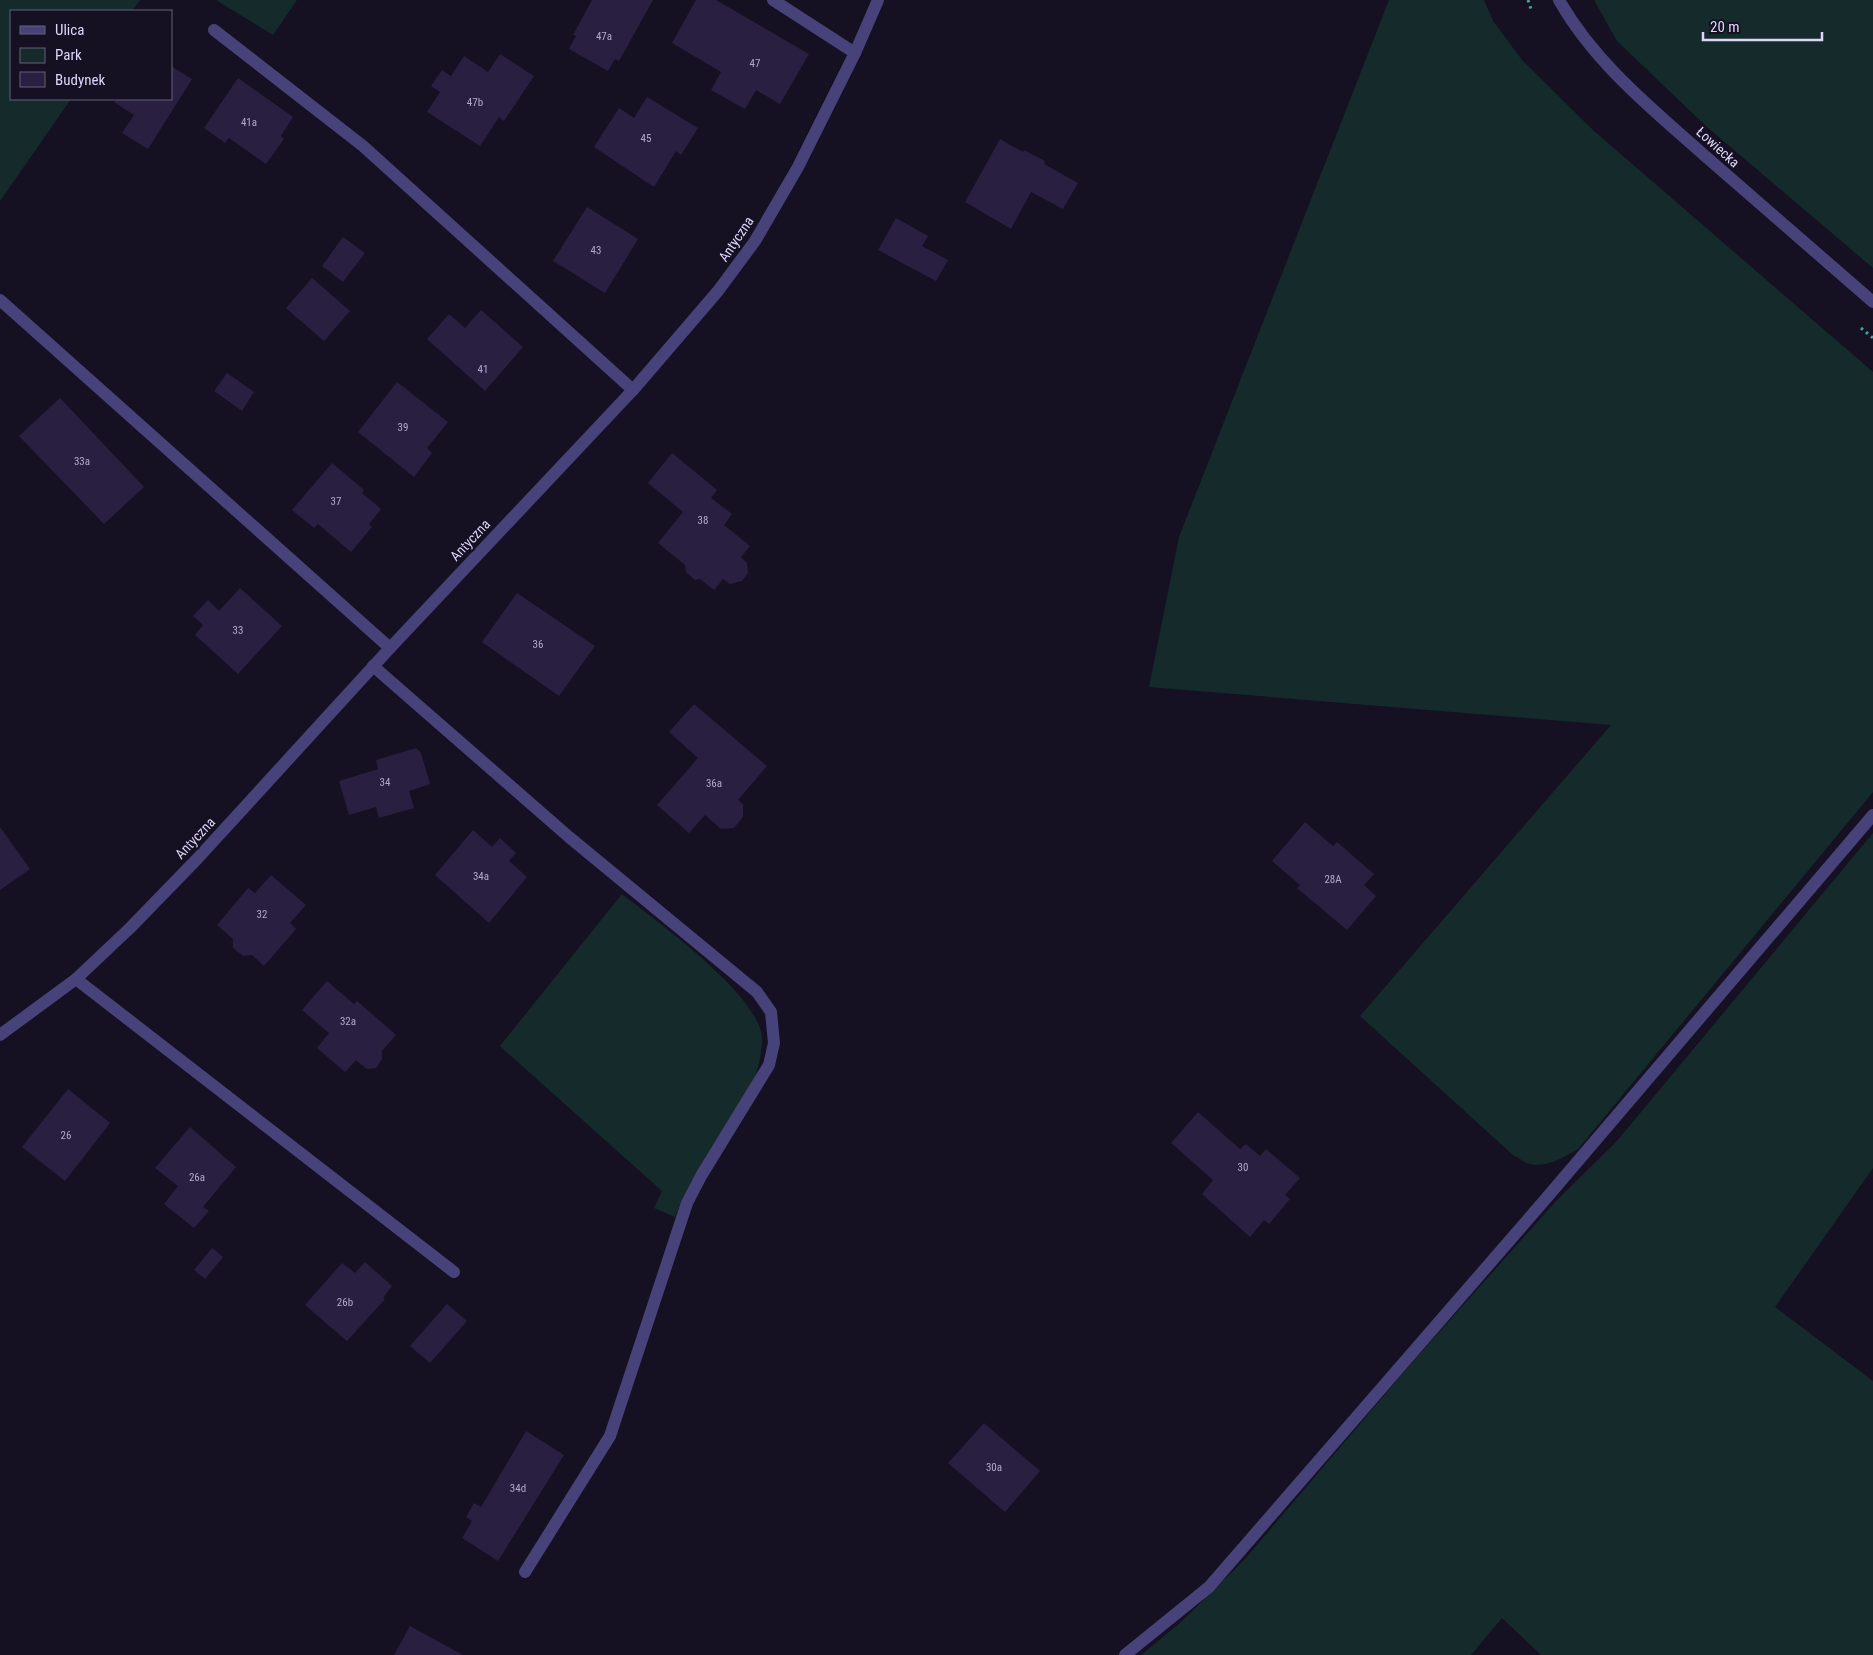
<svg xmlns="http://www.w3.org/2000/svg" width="1873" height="1655" font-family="'Roboto Condensed',sans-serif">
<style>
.green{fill:#152b2b}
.building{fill:#291f41}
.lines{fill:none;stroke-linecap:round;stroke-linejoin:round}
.path{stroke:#3ea6a7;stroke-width:3;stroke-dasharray:2.5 4;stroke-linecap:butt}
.minor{stroke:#48427b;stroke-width:12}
.labels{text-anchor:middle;stroke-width:5;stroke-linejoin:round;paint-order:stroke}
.number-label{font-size:11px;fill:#b1a9cc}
.street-label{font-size:14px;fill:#ded7fa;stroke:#151122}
</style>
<rect width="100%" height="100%" fill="#151122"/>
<g class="green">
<polygon points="0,0 140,0 132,11 11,11 11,99 71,99 0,201"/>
<polygon points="216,0 297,0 273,35"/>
<path d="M1389,0h95l9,21 29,39 72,71 279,241v420l-295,357c-14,8 -31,19 -48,15 -6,-1 -12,-7 -17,-9l-153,-139 251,-291 -462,-38 30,-150z"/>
<polygon points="1594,0 1873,0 1873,268 1707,127 1617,41"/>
<polygon points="1873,833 1873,1168 1775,1307 1873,1381 1873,1655 1541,1655 1502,1618 1471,1655 1141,1655 1180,1623 1245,1559 1416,1358 1556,1201 1617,1141"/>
<path d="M622,894c38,30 125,92 139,137 3,12 -2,37 -7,48 -5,12 -15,24 -22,36 -21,33 -43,65 -57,102l-21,-9 8,-17 -162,-145z"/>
</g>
<g class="building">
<polygon points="592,0 653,0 619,61 615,59 608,71 569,49 576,36 573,35"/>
<polygon points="696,0 716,0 809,54 780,104 756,90 745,109 711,90 721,72 672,43"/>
<polygon points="500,54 534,76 504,121 499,117 480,146 427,112 440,92 431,86 442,70 451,76 464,56 488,72"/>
<polygon points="171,66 192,79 148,149 122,133 134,115 114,102 117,99 171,99"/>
<polygon points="238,78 293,117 281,136 284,139 266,164 229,138 225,143 204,128"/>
<polygon points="647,97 698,128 681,155 676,151 654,187 594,147 619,108 634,118"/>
<polygon points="1000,139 1023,152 1024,150 1045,161 1044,164 1078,183 1063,209 1031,192 1011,229 965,202"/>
<polygon points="587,207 638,239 605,293 553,261"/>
<polygon points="896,218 928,236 922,246 948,260 936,281 878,250"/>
<polygon points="343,237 365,253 343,282 322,266"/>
<polygon points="312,278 350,311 324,341 286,308"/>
<polygon points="481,310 523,347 485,391 427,339 449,314 465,328"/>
<polygon points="227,373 254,392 242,411 214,391"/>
<polygon points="397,382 448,422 427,448 432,453 414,477 358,432"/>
<polygon points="60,398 144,487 104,524 19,436"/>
<polygon points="672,453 717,490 711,498 732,514 724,525 750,546 741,557 747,563 748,573 742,581 730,584 723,579 714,590 700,579 695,580 686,572 685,565 658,543 683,512 648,483"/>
<polygon points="332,463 364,490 362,493 381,509 369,524 372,527 351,552 318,524 314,528 292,510"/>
<polygon points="240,588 282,626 238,674 195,635 203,625 193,616 208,600 219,611"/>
<polygon points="517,593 595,646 559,696 482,642"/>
<polygon points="694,704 767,766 738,800 743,804 743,817 734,828 721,829 705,815 689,833 657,805 698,758 669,732"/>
<polygon points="416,748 421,753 430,784 409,791 414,808 379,818 376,807 349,815 339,781 378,769 376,760"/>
<polygon points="1305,822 1333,846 1337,842 1374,874 1364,885 1376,896 1347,930 1297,888 1300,885 1272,861"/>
<polygon points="0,827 30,869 0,890"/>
<polygon points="473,830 492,847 500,838 516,853 509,861 527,877 489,923 435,875"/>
<polygon points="271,875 306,905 290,923 296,929 264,966 252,955 243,956 233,948 233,939 217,925 248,888 255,893"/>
<polygon points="327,981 354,1004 357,1001 396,1035 382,1051 382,1059 376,1068 367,1069 356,1060 345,1072 317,1048 329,1033 302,1010"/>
<polygon points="68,1089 110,1123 65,1181 22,1147"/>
<polygon points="1198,1112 1240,1149 1246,1144 1260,1156 1266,1149 1300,1178 1285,1195 1290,1199 1269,1224 1264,1220 1250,1237 1202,1194 1213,1180 1171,1143"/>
<polygon points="190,1127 236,1167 203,1207 209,1211 194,1228 164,1204 178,1186 155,1168"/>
<polygon points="212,1248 223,1257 205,1279 194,1270"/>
<polygon points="365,1262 392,1286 383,1298 385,1299 347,1341 305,1305 342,1263 355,1273"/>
<polygon points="447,1304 467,1321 430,1363 410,1346"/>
<polygon points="984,1423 1040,1471 1005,1512 948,1463"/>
<polygon points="526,1431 564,1455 498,1561 462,1538 472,1521 466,1517 474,1503 481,1507"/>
<polygon points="410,1626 463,1655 394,1655"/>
</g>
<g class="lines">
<g class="path">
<polyline points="1528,0 1531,9"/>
<polyline points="1861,328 1873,338"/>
</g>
<g class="minor">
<polyline points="773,0 855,53"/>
<path d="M1559,0c35,62 92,108 145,155 56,49 112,98 169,147"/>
<polyline points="214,30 363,146 633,390"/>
<polyline points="0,300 390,648"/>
<polyline points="373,666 569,837 757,992 771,1012 774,1043 769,1065 701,1176 687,1203 610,1436 525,1572"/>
<polyline points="76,979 454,1272"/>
<polyline points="0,1035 76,979 130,928 198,858 390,648 633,390 718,291 755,241 798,167 855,53 878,0"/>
<polyline points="1125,1655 1209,1587 1543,1202 1873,815"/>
</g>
</g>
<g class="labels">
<g class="number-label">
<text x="604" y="40">47a</text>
<text x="755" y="67">47</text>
<text x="475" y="106">47b</text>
<text x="249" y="126">41a</text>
<text x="646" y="142">45</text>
<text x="596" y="254">43</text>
<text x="483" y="373">41</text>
<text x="403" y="431">39</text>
<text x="82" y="465">33a</text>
<text x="336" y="505">37</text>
<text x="703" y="524">38</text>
<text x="238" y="634">33</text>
<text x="538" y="648">36</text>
<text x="385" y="786">34</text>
<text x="714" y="787">36a</text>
<text x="481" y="880">34a</text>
<text x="1333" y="883">28A</text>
<text x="262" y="918">32</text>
<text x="348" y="1025">32a</text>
<text x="66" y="1139">26</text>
<text x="1243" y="1171">30</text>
<text x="197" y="1181">26a</text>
<text x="345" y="1306">26b</text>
<text x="994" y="1471">30a</text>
<text x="518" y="1492">34d</text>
</g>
<g class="street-label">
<text transform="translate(1718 147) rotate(42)" y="5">Łowiecka</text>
<text transform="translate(736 239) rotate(-56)" y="5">Antyczna</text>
<text transform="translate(470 540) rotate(-47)" y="5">Antyczna</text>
<text transform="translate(195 838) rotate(-47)" y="5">Antyczna</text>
</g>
</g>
<rect x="10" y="10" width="162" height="90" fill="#151122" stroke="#656078"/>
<rect x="20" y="26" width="25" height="8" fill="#48427b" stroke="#656078"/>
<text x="55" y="35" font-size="15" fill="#ded7fa">Ulica</text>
<rect x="20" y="48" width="25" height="15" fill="#152b2b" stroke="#656078"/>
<text x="55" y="60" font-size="15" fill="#ded7fa">Park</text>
<rect x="20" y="72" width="25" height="15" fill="#291f41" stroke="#656078"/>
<text x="55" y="85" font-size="15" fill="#ded7fa">Budynek</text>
<path d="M1703 32v8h119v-8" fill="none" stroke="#ded7fa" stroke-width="2.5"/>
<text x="1710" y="32" font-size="15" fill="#ded7fa" stroke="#151122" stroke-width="4" paint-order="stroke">20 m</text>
</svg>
